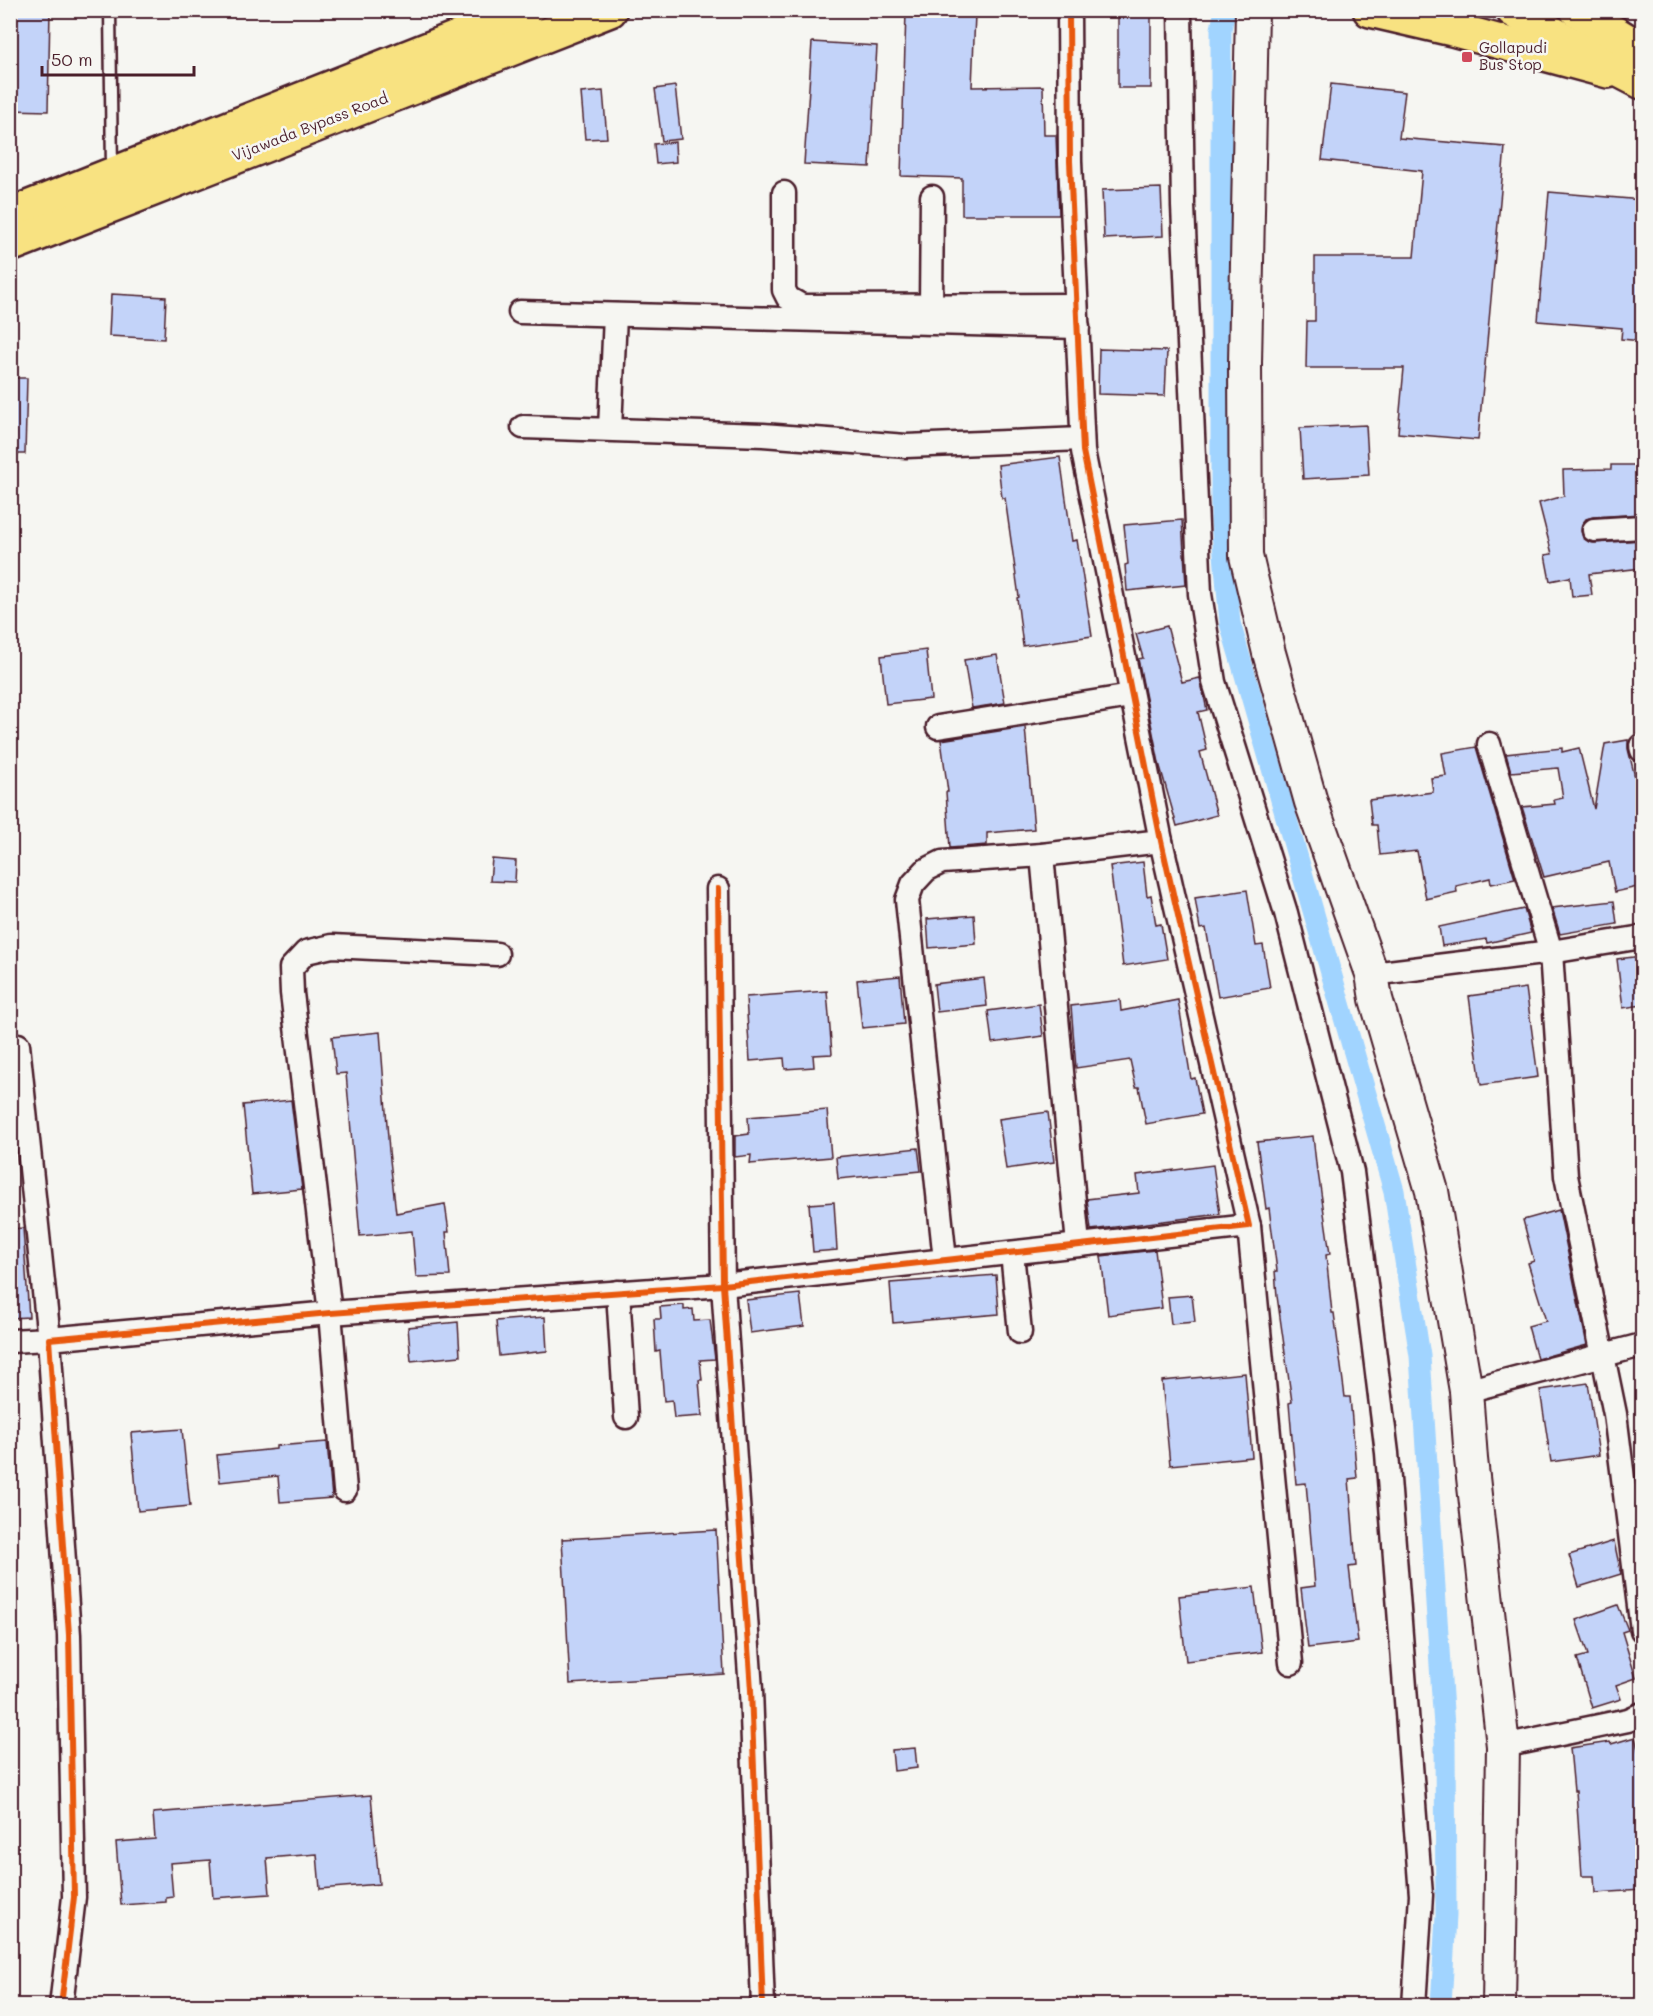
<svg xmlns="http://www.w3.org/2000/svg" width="1653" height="2016" font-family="Mali,sans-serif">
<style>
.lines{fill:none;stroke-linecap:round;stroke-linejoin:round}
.canal{stroke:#a1d4ff;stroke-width:21}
.building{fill:#c3d3f9;stroke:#4a1f2b;stroke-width:1.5}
.lane-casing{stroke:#4a1f2b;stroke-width:15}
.street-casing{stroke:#4a1f2b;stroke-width:27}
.secondary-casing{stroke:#4a1f2b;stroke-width:36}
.primary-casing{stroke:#4a1f2b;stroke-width:38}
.highway-casing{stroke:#4a1f2b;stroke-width:38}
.lane{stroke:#f6f6f2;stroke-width:10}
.street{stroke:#f6f6f2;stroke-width:22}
.secondary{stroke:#f6f6f2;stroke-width:32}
.primary{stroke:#f8e281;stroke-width:33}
.highway{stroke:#f8e281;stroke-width:33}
.cycleway-casing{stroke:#f6f6f2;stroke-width:10}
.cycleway{stroke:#e8590c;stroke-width:6}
.poi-dot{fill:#d1495b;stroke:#f6f6f2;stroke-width:2}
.labels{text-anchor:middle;stroke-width:5;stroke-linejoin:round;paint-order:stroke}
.poi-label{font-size:15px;fill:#4a1f2b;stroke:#f6f6f2;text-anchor:start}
.street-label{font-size:15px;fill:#4a1f2b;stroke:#f6f6f2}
</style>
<rect width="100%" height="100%" fill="#f6f6f2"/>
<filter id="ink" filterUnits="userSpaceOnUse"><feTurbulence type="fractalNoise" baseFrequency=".0167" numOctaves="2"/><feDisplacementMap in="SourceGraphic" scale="12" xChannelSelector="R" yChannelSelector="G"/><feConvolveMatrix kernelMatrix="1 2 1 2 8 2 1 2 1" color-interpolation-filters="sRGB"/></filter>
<g filter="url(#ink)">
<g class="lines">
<polyline class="canal" points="1225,10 1221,29 1221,520 1230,623 1394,1191 1420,1356 1445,1742 1446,1916 1441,2006"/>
</g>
<g class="building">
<polygon points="10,10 50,10 48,111 10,110"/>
<rect x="1118" y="10" width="33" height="78"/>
<polygon points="906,12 975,14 972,87 1043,86 1044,135 1056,135 1059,215 962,215 962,178 901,176"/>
<polygon points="812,42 877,46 870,167 804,164"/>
<polygon points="1331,84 1405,92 1399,138 1505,147 1478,440 1398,433 1404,368 1306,368 1307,321 1315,321 1315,257 1414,257 1422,171 1322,160"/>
<polygon points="675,86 681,139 662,141 655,89"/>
<polygon points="603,91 607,138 585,139 581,93"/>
<polygon points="675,142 676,162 656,164 654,144"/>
<polygon points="1161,188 1163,236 1104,239 1102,190"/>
<polygon points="1549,192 1642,200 1642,341 1621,339 1622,328 1538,321"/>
<polygon points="111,294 166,297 164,339 109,336"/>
<polygon points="1099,349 1167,351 1165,396 1098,394"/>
<polygon points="10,378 27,378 25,454 10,454"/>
<polygon points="1366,425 1369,475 1303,479 1300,428"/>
<polygon points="1060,457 1072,541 1077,540 1092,636 1023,646 1017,598 1019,597 1005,498 1002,498 998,465"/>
<polygon points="1611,465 1637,465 1637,480 1642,480 1642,514 1593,517 1586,519 1582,524 1581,531 1583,538 1589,542 1594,543 1642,540 1642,568 1589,574 1592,595 1572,597 1570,577 1550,581 1545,555 1552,554 1539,503 1564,496 1563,470 1611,469"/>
<polygon points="1182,520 1186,585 1127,591 1125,565 1128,564 1124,525"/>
<polygon points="1167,626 1182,682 1200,678 1207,710 1198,712 1207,750 1200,752 1217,815 1177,826 1159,763 1138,659 1143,658 1136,634"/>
<polygon points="926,650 931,699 886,704 881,656"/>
<polygon points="997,655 1005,703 972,708 964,660"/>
<polygon points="1025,727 1034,829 987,833 987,845 950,848 946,792 948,792 941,740"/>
<polygon points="1628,740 1628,749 1636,781 1642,779 1642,886 1615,892 1609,862 1544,877 1522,807 1555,804 1554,800 1563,798 1558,768 1511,772 1506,754 1562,748 1562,752 1579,748 1594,809 1605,744"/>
<polygon points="1476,747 1515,879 1491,884 1490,878 1456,886 1457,892 1426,899 1417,851 1380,855 1377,825 1372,825 1369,800 1433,792 1431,778 1446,776 1442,753"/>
<polygon points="492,859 516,861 515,882 490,881"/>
<polygon points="1143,862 1147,896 1151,895 1156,925 1161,924 1167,959 1123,966 1110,866"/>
<polygon points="1247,890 1256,946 1263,945 1270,988 1218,997 1206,928 1200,929 1195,898"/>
<polygon points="1614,901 1617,924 1560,934 1552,908"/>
<polygon points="1524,909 1531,933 1487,943 1486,939 1442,946 1439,927"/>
<polygon points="974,915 976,944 929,948 927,919"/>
<polygon points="1642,956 1642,1005 1623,1008 1617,959"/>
<polygon points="900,976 904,1024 862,1028 857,980"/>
<polygon points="984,978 987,1006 937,1012 934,984"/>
<polygon points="1526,988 1538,1077 1481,1085 1469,996"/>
<polygon points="827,991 832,1054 813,1055 814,1067 785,1069 784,1058 750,1061 746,997"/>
<polygon points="1120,1000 1121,1011 1178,1000 1191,1079 1195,1078 1202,1114 1146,1124 1139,1087 1136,1087 1130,1060 1076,1068 1071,1006"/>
<polygon points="1039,1004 1043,1036 992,1043 988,1011"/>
<polygon points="380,1032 389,1151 396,1213 445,1204 449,1232 446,1232 450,1276 416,1277 412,1231 360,1236 346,1073 336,1074 332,1037"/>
<polygon points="291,1100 302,1189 252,1194 243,1105"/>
<polygon points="827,1110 831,1157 750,1164 751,1155 735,1157 735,1136 749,1134 748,1117"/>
<polygon points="1048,1112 1054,1162 1006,1169 999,1119"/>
<polygon points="1313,1136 1317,1172 1318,1172 1330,1254 1326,1255 1332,1313 1334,1313 1345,1397 1350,1397 1357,1478 1349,1479 1356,1566 1349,1567 1358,1642 1308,1648 1301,1588 1315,1586 1306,1483 1296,1484 1289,1403 1292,1402 1277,1296 1275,1271 1277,1271 1269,1208 1266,1209 1257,1142"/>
<polygon points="918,1148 921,1171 838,1179 836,1157"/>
<polygon points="1213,1165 1220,1214 1091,1230 1087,1199 1139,1193 1137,1175"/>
<polygon points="834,1202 837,1250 813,1252 809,1204"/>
<polygon points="1559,1210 1587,1345 1537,1359 1528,1326 1546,1321 1528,1263 1534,1261 1523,1220"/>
<polygon points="23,1228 29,1317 10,1318 10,1229"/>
<polygon points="1155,1250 1162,1308 1108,1315 1101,1256"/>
<polygon points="996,1275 999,1314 893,1323 890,1283"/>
<polygon points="800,1294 804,1326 750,1333 746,1300"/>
<polygon points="1192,1295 1195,1322 1171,1324 1168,1297"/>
<polygon points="684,1305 684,1310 693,1309 694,1321 710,1320 715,1359 700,1360 702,1380 699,1380 702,1416 674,1418 672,1400 664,1401 660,1351 656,1352 654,1319 661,1319 660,1307"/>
<polygon points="545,1317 547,1351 499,1356 496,1321"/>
<polygon points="458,1322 460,1356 411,1361 408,1327"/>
<polygon points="1245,1373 1252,1457 1170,1465 1162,1381"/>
<polygon points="1588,1383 1599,1455 1551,1462 1540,1390"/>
<polygon points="182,1429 190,1506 138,1511 131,1433"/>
<polygon points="327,1442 332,1498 280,1502 278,1476 220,1482 217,1455 276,1449 276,1446"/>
<polygon points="716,1530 724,1674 570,1684 562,1539"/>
<polygon points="1614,1541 1621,1574 1579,1587 1569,1555"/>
<polygon points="1254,1587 1262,1652 1186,1661 1179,1596"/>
<polygon points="1618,1605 1628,1630 1622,1632 1636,1678 1616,1685 1621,1699 1592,1708 1577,1658 1588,1655 1576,1620"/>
<polygon points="1635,1737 1642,1766 1642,1890 1595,1893 1594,1876 1582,1876 1576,1791 1574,1791 1570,1748 1610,1742 1611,1744"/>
<polygon points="915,1748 917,1768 894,1771 892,1750"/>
<polygon points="371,1795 379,1884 320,1889 317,1854 267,1858 270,1894 213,1898 210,1860 170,1863 173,1897 166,1898 166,1902 121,1905 116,1842 155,1839 153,1813"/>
</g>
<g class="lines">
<g class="lane-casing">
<polyline id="lane" points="110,10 112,172"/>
</g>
<g class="street-casing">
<g id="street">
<polyline points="1180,10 1183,206 1200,594 1214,682 1286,913 1352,1172 1387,1453 1421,1895 1414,2006"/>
<polyline points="784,193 784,290 788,298 802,306 1076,305"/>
<polyline points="931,306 932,197"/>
<polyline points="520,312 1078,327"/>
<polyline points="523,427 763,435 906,446 1082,439"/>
<polyline points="610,429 615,315"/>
<polyline points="1594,530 1642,527"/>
<polyline points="938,727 1131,696"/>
<polyline points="1489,744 1551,952 1566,1176 1615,1414 1642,1630"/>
<polyline points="1641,746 1642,750"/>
<polyline points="1042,855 1078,1245"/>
<polyline points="1372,974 1551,952 1642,937"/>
<polyline points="10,1045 18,1045 49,1339 10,1341"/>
<polyline points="1249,1226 1291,1663"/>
<polyline points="1012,1253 1020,1332"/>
<polyline points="945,1260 907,900 913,884 926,870 942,862 1042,855 1161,841"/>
<polyline points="618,1292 626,1417"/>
<polyline points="1466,1391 1642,1345"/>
<polyline points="345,1490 330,1313 292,993 291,968 306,952 332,946 497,954"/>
<polyline points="1503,1746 1628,1720 1642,1714"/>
<polyline points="61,2006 74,1897 69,1635 49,1339 330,1313 723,1285 718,889"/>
<polyline points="763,2006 751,1690 723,1285 1249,1226 1161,841 1083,451 1070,161 1069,10"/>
</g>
</g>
<g class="secondary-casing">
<polyline id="secondary" points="1252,10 1245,363 1246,556 1269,653 1311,802 1372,974 1376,999 1432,1191 1466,1391 1471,1459 1503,1746 1499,2006"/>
</g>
<g class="primary-casing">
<g id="primary">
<polyline points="1370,10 1452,29 1608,71"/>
<polyline points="10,215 527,10"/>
<polyline points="10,245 610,10"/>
</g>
</g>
<g class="highway-casing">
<g id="highway">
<polyline points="1513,10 1588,54 1642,82"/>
<polyline points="1577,10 1642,50"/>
</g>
</g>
<use href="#lane" class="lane"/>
<use href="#street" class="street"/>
<use href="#secondary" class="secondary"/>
<use href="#primary" class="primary"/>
<use href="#highway" class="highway"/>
<g class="cycleway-casing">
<g id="cycleway">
<polyline points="61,2006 74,1897 69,1635 49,1339 330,1313 723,1285 718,889"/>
<polyline points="763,2006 751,1690 723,1285 1249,1226 1161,841 1083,451 1070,161 1069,10"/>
</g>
</g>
<use href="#cycleway" class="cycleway"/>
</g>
</g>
<rect class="poi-dot" x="1461" y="51" width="12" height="12" rx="3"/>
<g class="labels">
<g class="poi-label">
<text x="1479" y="53">Gollapudi<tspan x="1479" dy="17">Bus Stop</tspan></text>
</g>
<g class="street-label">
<text transform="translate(310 127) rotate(-21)" y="5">Vijawada Bypass Road</text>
</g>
</g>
<rect width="1653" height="2016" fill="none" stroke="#f6f6f2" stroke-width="36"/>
<rect x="18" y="18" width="1617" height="1980" fill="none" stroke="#4a1f2b" stroke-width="2" filter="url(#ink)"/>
<path d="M42 66v9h152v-9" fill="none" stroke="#4a1f2b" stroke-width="3"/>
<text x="51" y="66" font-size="18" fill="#4a1f2b" stroke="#f6f6f2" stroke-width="4.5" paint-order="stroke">50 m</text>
</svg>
